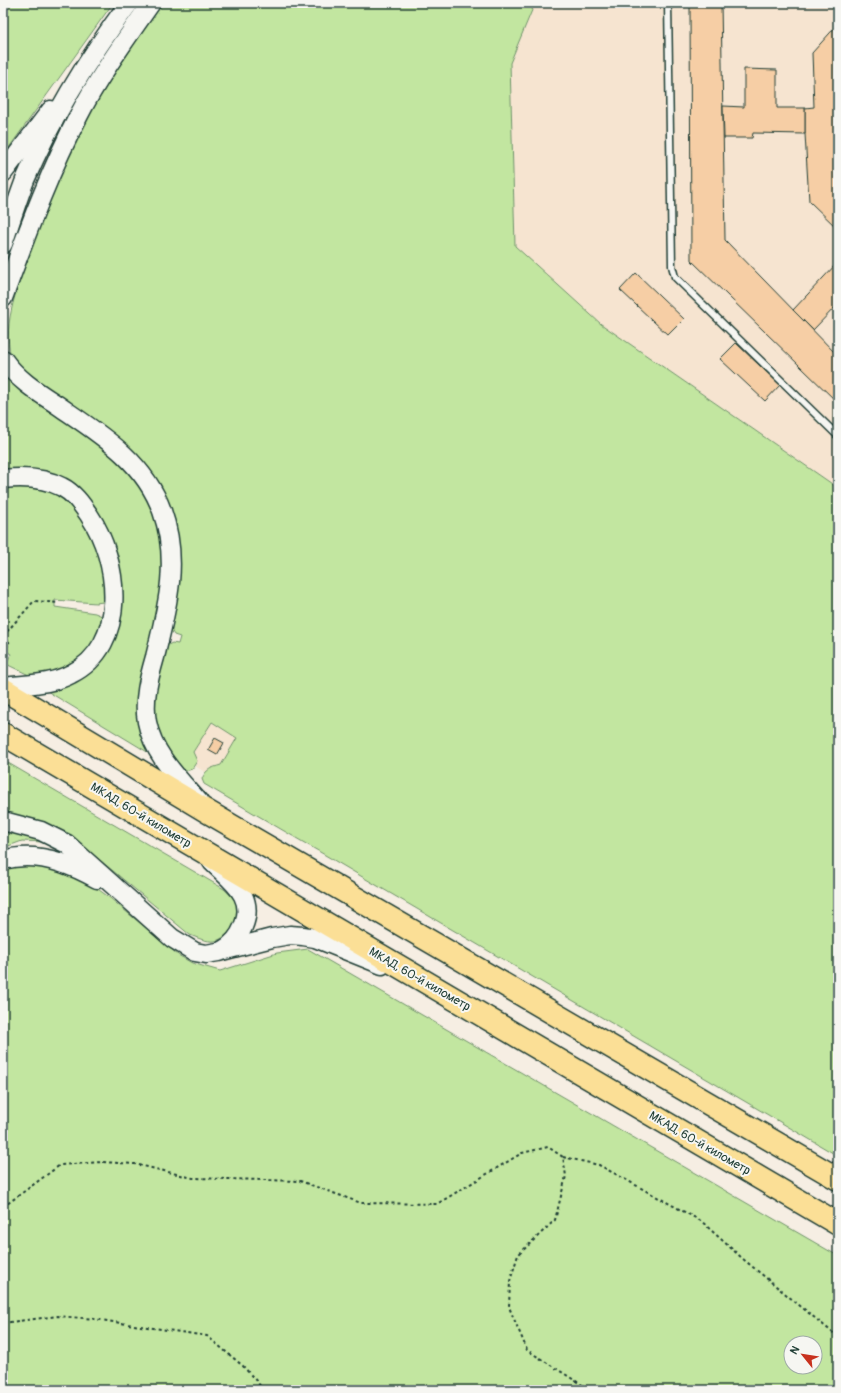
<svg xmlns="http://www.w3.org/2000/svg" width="841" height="1393" font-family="Pangolin,sans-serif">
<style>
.built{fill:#f6e4d0}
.green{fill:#c2e6a0;stroke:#70926a;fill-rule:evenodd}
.building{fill:#f6cea5;stroke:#1f3d34}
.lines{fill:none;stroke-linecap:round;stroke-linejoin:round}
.lane-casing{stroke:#1f3d34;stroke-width:9}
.secondary-casing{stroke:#1f3d34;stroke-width:21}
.highway-casing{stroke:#1f3d34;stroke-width:25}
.path{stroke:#1f3d34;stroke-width:2;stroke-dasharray:3 3;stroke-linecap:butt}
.lane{stroke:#f6f6f2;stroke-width:6}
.secondary{stroke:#f6f6f2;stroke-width:18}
.highway{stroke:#fbdf96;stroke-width:22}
.labels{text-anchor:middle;stroke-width:4;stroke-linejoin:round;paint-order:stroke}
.street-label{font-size:12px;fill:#1f3d34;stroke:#f6f6f2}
</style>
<rect width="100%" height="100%" fill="#f6eee3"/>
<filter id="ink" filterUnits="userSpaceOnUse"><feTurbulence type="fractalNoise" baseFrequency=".025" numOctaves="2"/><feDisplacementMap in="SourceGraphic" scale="8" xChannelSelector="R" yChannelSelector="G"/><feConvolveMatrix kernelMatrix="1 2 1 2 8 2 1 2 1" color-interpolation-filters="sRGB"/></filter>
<g filter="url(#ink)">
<g class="built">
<polygon points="535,3 838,3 838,488 601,324 515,246 510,63"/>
<polygon points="211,722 238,738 221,765 212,768 205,772 195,766 197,761 193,752"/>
</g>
<g class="green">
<polygon points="3,3 113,3 3,156"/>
<path d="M162,3h373l-25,60 5,183 86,78 237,164v668l-634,-372 -2,-5c4,-10 9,-11 19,-14l16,-27 -25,-16 -19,30 4,9 -5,8 -6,2c-11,-5 -17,-15 -22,-26 -19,-38 -8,-60 2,-99l6,-3 6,1 2,-7 -6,-2c-1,-2 -3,-4 -3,-7 -1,-5 2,-13 3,-18 3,-15 6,-29 6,-44 0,-28 -7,-55 -20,-79 -24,-46 -82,-72 -121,-104 -8,-7 -21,-14 -26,-22 -13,-29 4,-73 14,-101 15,-42 30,-84 51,-124 24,-47 55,-90 84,-133z"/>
<polygon points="3,369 128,467 158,514 166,567 141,689 154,756 42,688 58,686 116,625 87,501 3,473"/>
<polygon points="3,486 42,486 66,496 97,542 108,596 103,602 96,603 55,600 55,607 95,613 102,616 104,621 91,649 69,669 40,676 29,675 6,664 11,654 3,649"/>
<path d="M3,760l221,129c5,5 12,10 13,18 2,13 -8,31 -22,34 -9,1 -17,-3 -25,-6l-107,-89 -18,-11 -62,-20z"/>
<polygon points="3,826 44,842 22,841 3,848"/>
<path d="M33,861l54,20 23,17 68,57 14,8 28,8 57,-18 31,-4 530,307v134h-835v-525zM791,1343h24v24h-24z"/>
</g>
<g class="building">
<polygon points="690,3 721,3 725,240 838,356 838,403 691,260"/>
<polygon points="838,24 838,229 809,201 805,134 805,108 814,107 812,53"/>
<polygon points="744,69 777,70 777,108 805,108 805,134 753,133 752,138 724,138 723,106 744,107"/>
<polygon points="838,262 838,304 813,330 793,310"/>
<polygon points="636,273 684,319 668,335 620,290"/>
<polygon points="736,343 780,385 765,401 720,359"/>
<polygon points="215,738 224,743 217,755 208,750"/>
</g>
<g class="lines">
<g class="lane-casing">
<polyline id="lane" points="668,3 672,266 675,277 838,436"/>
</g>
<g class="secondary-casing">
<g id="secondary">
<polyline points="3,173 51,110"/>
<path d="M3,244c7,-21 14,-43 22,-64 27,-63 63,-122 104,-177"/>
<path d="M3,298c23,-62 45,-124 76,-183 20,-39 47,-76 72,-112"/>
<path d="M3,359c14,20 33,32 53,45 42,29 88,56 106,107 18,50 5,97 -7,146 -6,21 -12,42 -8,65 6,32 32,57 52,80"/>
<path d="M3,479c19,-2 42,-1 59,8 12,6 20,18 27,28 31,46 40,130 -18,159 -20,11 -46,10 -68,13"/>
<polyline points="3,821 41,831 67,844 172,938 195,952 206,954 218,952 272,938 290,935 303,936 315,938 382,965"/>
<path d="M3,860c32,-9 66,3 94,19"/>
<path d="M212,862c20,20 44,34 31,65 -4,10 -11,18 -20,23"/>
</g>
</g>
<g class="highway-casing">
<g id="highway">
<polyline points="3,689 208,812 838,1179"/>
<polyline points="3,734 838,1224"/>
</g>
</g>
<g class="path">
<polyline points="3,636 34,601 59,603"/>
<polyline points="3,637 10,643 7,646"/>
<polyline points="563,1157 599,1165 701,1221 743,1259 838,1337"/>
<polyline points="3,1207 60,1165 102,1162 135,1164 193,1178 300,1181 361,1203 437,1204 522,1153 548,1147 563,1157 566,1176 555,1220 518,1255 510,1281 509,1307 527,1350 590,1390"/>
<polyline points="3,1323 58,1316 94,1319 207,1336 243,1366 264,1390"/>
</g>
<use href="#lane" class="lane"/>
<use href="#secondary" class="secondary"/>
<use href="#highway" class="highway"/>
</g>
</g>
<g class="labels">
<g class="street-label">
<text transform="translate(141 815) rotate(31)" y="4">МКАД, 60-й километр</text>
<text transform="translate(420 979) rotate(30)" y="4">МКАД, 60-й километр</text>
<text transform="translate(700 1143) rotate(30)" y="4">МКАД, 60-й километр</text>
</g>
</g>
<rect width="841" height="1393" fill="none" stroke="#f6f6f2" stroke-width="16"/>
<rect x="8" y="8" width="825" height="1377" fill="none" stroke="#1f3d34" stroke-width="1.5" filter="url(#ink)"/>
<g transform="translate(803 1355) rotate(300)"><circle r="19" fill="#f6f6f2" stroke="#a0aca6"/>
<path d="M0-3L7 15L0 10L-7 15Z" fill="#c8321e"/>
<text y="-6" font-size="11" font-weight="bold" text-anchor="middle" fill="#1f3d34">N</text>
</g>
</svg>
